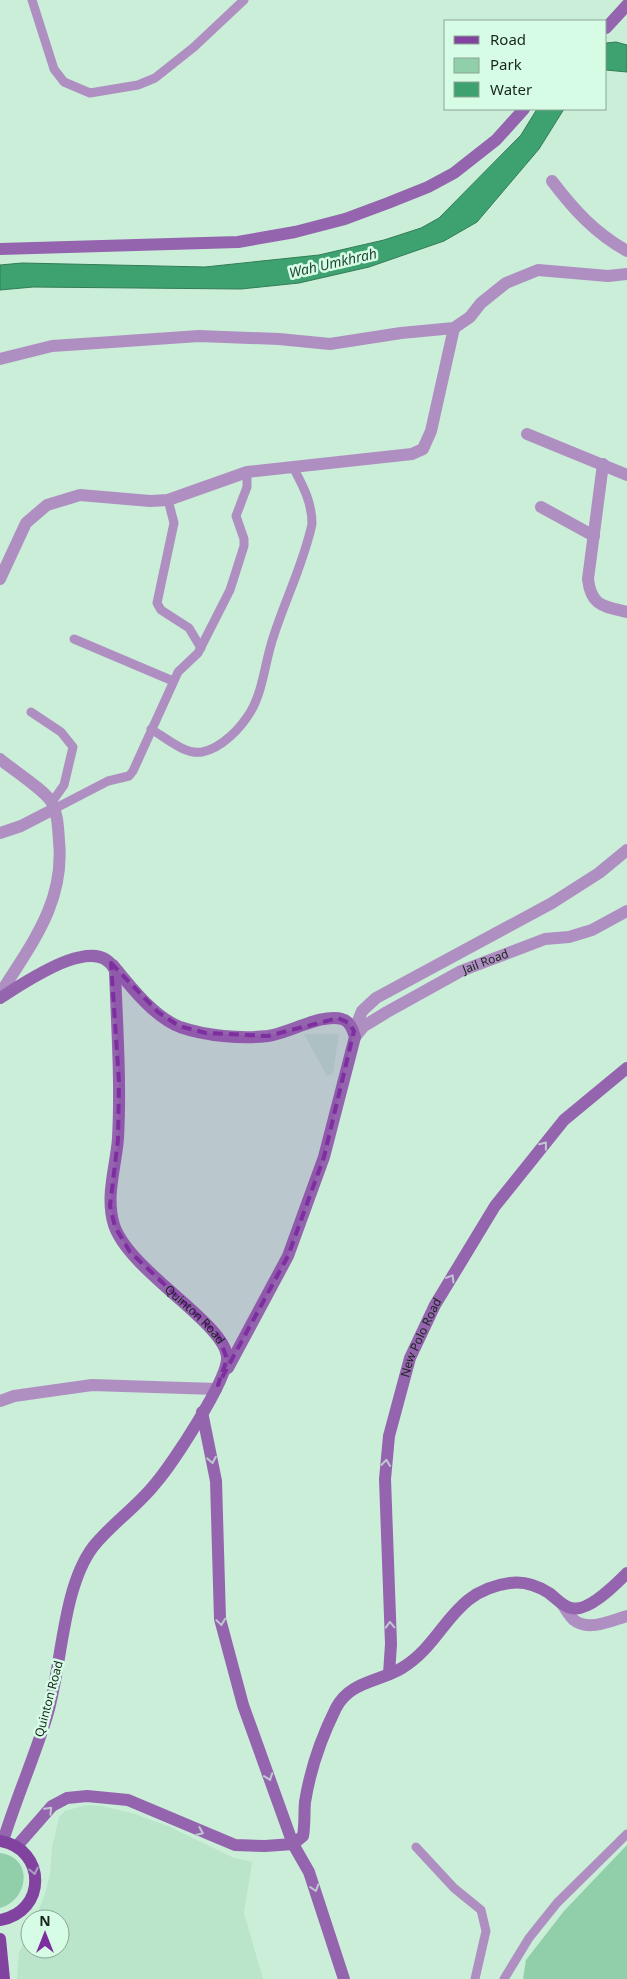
<svg xmlns="http://www.w3.org/2000/svg" width="627" height="1979" font-family="'Noto Sans',sans-serif">
<style>
.built{fill:#bae5cb}
.green{fill:#91cfab}
.water{fill:#3ea170;stroke:#337c57}
.lines{fill:none;stroke-linecap:round;stroke-linejoin:round}
.lane{stroke:#af8fc1;stroke-width:9}
.street{stroke:#af8fc1;stroke-width:12}
.secondary{stroke:#9564ae;stroke-width:12}
.primary{stroke:#81439f;stroke-width:12}
.oneway{stroke:#c0c7d2}
.oneway2{stroke:#aca0c2}
.marked{fill:#7d2f9f;fill-opacity:0.2;stroke:#7d2f9f;stroke-width:4;stroke-dasharray:10 6;stroke-linejoin:round}
.labels{text-anchor:middle;stroke-width:5;stroke-linejoin:round;paint-order:stroke}
.street-label{font-size:12px;fill:#19261e;stroke:#d7fce5}
.water-label{font-size:14px;font-style:italic;fill:#1f4833;stroke:#d7fce5}
</style>
<rect width="100%" height="100%" fill="#caeed8"/>
<g class="built">
<polygon points="304,1034 339,1034 333,1073 327,1076"/>
<polygon points="86,1805 102,1806 135,1814 170,1827 234,1858 252,1862 244,1913 263,1979 17,1979 19,1953 30,1929 30,1949 60,1949 60,1919 35,1919 45,1894 50,1874 52,1848 59,1817 65,1811"/>
</g>
<g class="green">
<polygon points="627,1845 627,1979 523,1979 526,1960 564,1911"/>
<path d="M0,1853c33,4 30,46 0,55z"/>
</g>
<g class="water">
<polygon points="616,42 627,45 627,72 606,70 606,43"/>
<polygon points="537,109 564,109 539,149 477,222 444,241 369,267 299,283 241,289 33,287 0,290 0,265 22,263 205,267 319,255 384,240 421,228 439,218 521,135"/>
</g>
<g class="lines">
<g class="lane">
<polyline points="32,0 54,69 64,82 90,93 138,85 155,78 194,47 244,0"/>
<polyline points="168,500 174,523 157,603 161,610 189,628 201,648"/>
<polyline points="74,639 173,681"/>
<polyline points="31,712 61,732 73,747 64,785 52,802"/>
<path d="M151,729c15,9 34,26 51,23 20,-4 39,-24 49,-41 13,-23 14,-51 23,-76 12,-37 30,-73 38,-111 0,-22 -9,-38 -19,-57"/>
<polyline points="54,809 108,781 129,776 133,771 178,672 198,653 230,590 244,546 244,539 236,516 247,487 247,472"/>
<polyline points="416,1847 454,1888 481,1910 486,1931 475,1979"/>
<polyline points="504,1979 529,1938 557,1903 627,1834"/>
</g>
<g class="street">
<path d="M552,181c22,29 43,52 75,70"/>
<polyline points="0,359 52,346 112,342 199,336 279,339 330,344 401,333 454,328 470,317 481,303 506,283 538,270 608,276 627,274"/>
<polyline points="527,434 627,475"/>
<path d="M603,464l-15,115c3,27 15,27 39,33"/>
<polyline points="541,507 594,536"/>
<polyline points="0,579 26,523 47,505 80,495 150,501 168,500 247,472 412,454 423,449 431,431 454,328"/>
<path d="M0,759c13,11 46,32 52,44 6,12 6,25 7,38 6,62 -28,103 -59,153"/>
<polyline points="0,833 21,826 54,809"/>
<polyline points="354,1031 362,1011 376,998 552,903 599,873 627,850"/>
<path id="s1" d="M355,1037l9,-11 23,-14 74,-41 84,-32 24,-2 23,-7 35,-19"/>
<polyline points="0,1401 14,1396 92,1385 216,1389"/>
<path d="M562,1604c4,5 7,12 12,16 14,12 39,0 53,-4"/>
</g>
<g class="secondary">
<polyline points="606,28 627,5"/>
<polyline points="0,249 238,242 295,232 345,219 388,203 428,187 454,173 496,140 524,109"/>
<path d="M113,965c17,21 41,52 67,62 26,9 61,12 88,9 21,-3 54,-23 74,-17 8,2 11,11 13,18l-31,120 -36,99 -60,112"/>
<path id="s2" d="M0,998c23,-14 98,-68 115,-27 2,56 6,112 3,167 -2,29 -13,58 -4,87 15,46 111,98 113,132 2,21 -56,109 -72,127 -18,23 -44,40 -62,63 -31,41 -31,120 -46,169 -13,42 -31,83 -44,125"/>
<polyline points="202,1412 216,1481 220,1619 243,1705 293,1844 309,1872 344,1979"/>
<path id="s3" d="M389,1674l2,-30 -6,-165 4,-43 21,-78 25,-53 60,-99 69,-86 63,-52"/>
<path d="M17,1846l35,-40 15,-8 20,-2 41,4 107,45 30,1 28,-2 10,-8c2,-11 1,-23 2,-34 5,-31 17,-66 31,-94 14,-27 43,-26 66,-40 44,-27 48,-77 108,-85 14,-2 28,3 39,10 7,5 13,13 22,15 17,5 45,-24 56,-35"/>
</g>
<g class="primary">
<path d="M0,1841c47,8 47,71 0,79"/>
<polyline points="0,1939 4,1979"/>
</g>
</g>
<defs><path id="oneway-chevron" d="M-2-3.5L2.5 0L-2 3.5" fill="none" stroke-width="1.6" stroke-linecap="round" stroke-linejoin="round" transform="scale(1.25)"/></defs>
<g class="oneway">
<use href="#oneway-chevron" transform="translate(544 1145) rotate(-51)"/>
<use href="#oneway-chevron" transform="translate(451 1278) rotate(-59)"/>
<use href="#oneway-chevron" transform="translate(212 1460) rotate(79)"/>
<use href="#oneway-chevron" transform="translate(386 1463) rotate(-84)"/>
<use href="#oneway-chevron" transform="translate(221 1622) rotate(82)"/>
<use href="#oneway-chevron" transform="translate(390 1625) rotate(-92)"/>
<use href="#oneway-chevron" transform="translate(269 1777) rotate(70)"/>
<use href="#oneway-chevron" transform="translate(49 1810) rotate(-46)"/>
<use href="#oneway-chevron" transform="translate(200 1832) rotate(23)"/>
<use href="#oneway-chevron" transform="translate(315 1888) rotate(72)"/>
</g>
<use class="oneway2" href="#oneway-chevron" transform="translate(34 1871) rotate(77)"/>
<path class="marked" d="M111,963l47,49 21,14 27,7 62,3 70,-18 11,5 5,8 -30,126 -36,99 -70,129 9,-26 -9,-24 -88,-83 -15,-25 -5,-21 8,-67 1,-57z"/>
<g class="labels">
<g class="street-label">
<text dy="4" stroke="none"><textPath href="#s1" startOffset="152">Jail Road</textPath></text>
<text dy="4" stroke="none"><textPath href="#s2" startOffset="508">Quinton Road</textPath></text>
<text dy="4" stroke="none"><textPath href="#s3" startOffset="342">New Polo Road</textPath></text>
<text transform="translate(49 1699) rotate(-75)" y="4">Quinton Road</text>
</g>
<g class="water-label">
<text transform="translate(333 263) rotate(-13)" y="5">Wah Umkhrah</text>
</g>
</g>
<rect x="444" y="20" width="162" height="90" fill="#d7fce5" stroke="#8ba695"/>
<rect x="454" y="36" width="25" height="8" fill="#81439f" stroke="#8ba695"/>
<text x="490" y="45" font-size="15" fill="#19261e">Road</text>
<rect x="454" y="58" width="25" height="15" fill="#91cfab" stroke="#8ba695"/>
<text x="490" y="70" font-size="15" fill="#19261e">Park</text>
<rect x="454" y="82" width="25" height="15" fill="#3ea170" stroke="#8ba695"/>
<text x="490" y="95" font-size="15" fill="#19261e">Water</text>
<g transform="translate(45 1934)"><circle r="24" fill="#d7fce5" stroke="#8ba695"/>
<path d="M0-4L9 19L0 12L-9 19Z" fill="#7d2f9f"/>
<text y="-8" font-size="14" font-weight="bold" text-anchor="middle" fill="#19261e">N</text>
</g>
</svg>
